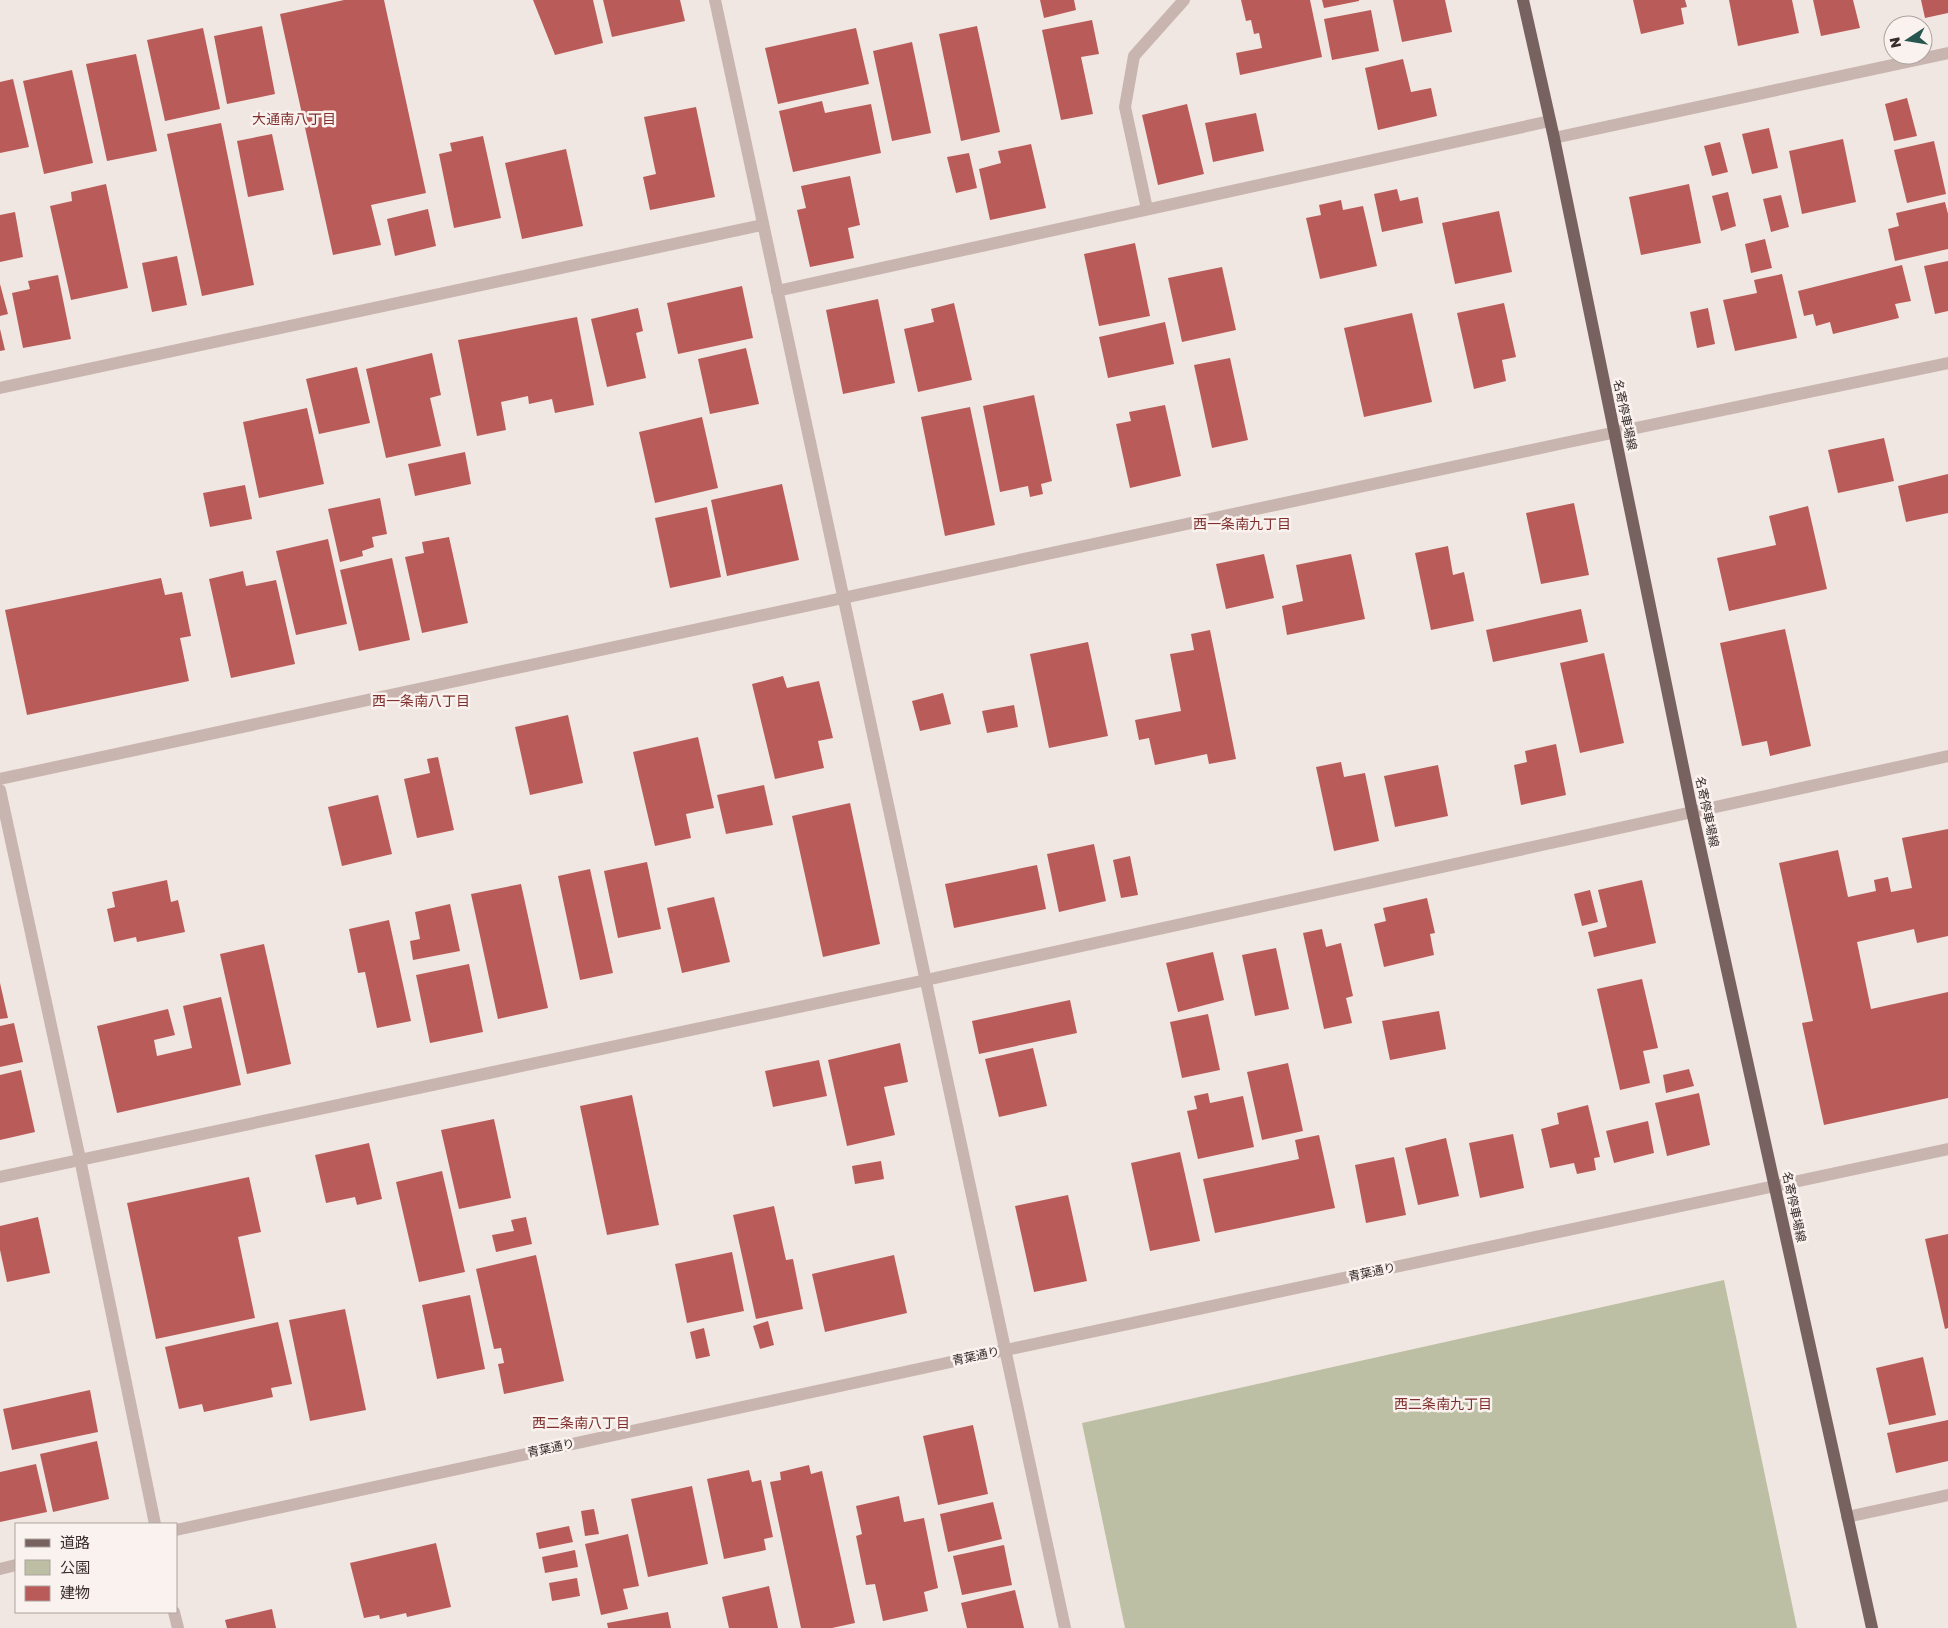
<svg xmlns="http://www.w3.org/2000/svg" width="1948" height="1628" font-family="'Golos Text','Noto Sans JP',sans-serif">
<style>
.green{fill:#bcbfa3}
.building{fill:#b95b58}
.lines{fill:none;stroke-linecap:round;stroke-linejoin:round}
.minor{stroke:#c9b5af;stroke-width:12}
.major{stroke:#78625f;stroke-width:12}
.labels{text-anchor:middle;stroke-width:5;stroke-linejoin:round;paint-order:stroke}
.street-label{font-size:12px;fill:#382d2c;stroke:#f9f2ee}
.neighbourhood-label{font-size:14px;fill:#7f302e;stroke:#f9f2ee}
</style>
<rect width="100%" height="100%" fill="#f1e7e2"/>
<polygon class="green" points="1724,1280 1797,1628 1125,1628 1082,1423"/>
<g class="building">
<polygon points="344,0 384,0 426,193 371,205 381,245 333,255 280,14"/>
<polygon points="533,0 593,0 603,43 555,55"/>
<polygon points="603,0 680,0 685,21 612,37"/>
<polygon points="1040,0 1074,0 1076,10 1044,18"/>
<polygon points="1241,0 1310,0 1322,57 1240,75 1236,53 1262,48 1259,33 1254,34 1251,20 1246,21"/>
<polygon points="1322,0 1359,0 1359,1 1324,8"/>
<polygon points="1393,0 1445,0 1452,32 1402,42"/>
<polygon points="1633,0 1685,0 1687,7 1681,8 1684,24 1641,34"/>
<polygon points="1729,0 1792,0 1799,33 1738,46"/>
<polygon points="1813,0 1853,0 1860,28 1821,36"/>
<polygon points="1921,0 1948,0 1948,13 1925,18"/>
<polygon points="1371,10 1379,51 1332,60 1324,19"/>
<polygon points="1092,20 1099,54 1081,57 1093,114 1061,120 1042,30"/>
<polygon points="262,26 275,94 227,104 214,36"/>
<polygon points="977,26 1000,132 961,141 939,34"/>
<polygon points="203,28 220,109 165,121 147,40"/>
<polygon points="856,28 869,84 778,104 765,48"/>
<polygon points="912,42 931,133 892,141 873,51"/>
<polygon points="136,54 157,151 107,161 86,64"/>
<polygon points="1403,59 1411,92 1431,88 1437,116 1378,130 1365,68"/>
<polygon points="72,70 93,163 44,174 23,81"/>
<polygon points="13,79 29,147 0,153 0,82"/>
<polygon points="1907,98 1917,136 1894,141 1885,104"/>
<polygon points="822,101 825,113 871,104 881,153 793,172 779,111"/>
<polygon points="1187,104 1204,174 1158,185 1142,115"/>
<polygon points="696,107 715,197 650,210 643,177 656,174 644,117"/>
<polygon points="1256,113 1264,151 1213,162 1205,123"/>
<polygon points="221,123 254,285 202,296 167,134"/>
<polygon points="1769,128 1778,168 1752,174 1742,134"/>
<polygon points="272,134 284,190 248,197 237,141"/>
<polygon points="483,136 501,218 454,228 439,154 452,151 450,143"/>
<polygon points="1843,139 1856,202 1802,214 1789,151"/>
<polygon points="1934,141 1946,194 1907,203 1894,150"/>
<polygon points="1720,142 1728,172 1712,176 1704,146"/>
<polygon points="1031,144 1046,208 990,220 979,169 1001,163 998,151"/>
<polygon points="566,149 583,226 522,239 505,163"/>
<polygon points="969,153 977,188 956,193 947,157"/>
<polygon points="850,176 860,225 848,228 854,258 810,267 797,210 806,208 801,186"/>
<polygon points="106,184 128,288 71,300 50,206 72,201 71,192"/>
<polygon points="1689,184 1701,243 1641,255 1629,197"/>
<polygon points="1397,189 1400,201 1418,197 1423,223 1382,232 1374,194"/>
<polygon points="1728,192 1736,226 1721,231 1712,196"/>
<polygon points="1781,195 1789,227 1771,232 1763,199"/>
<polygon points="1341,200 1343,210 1363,206 1377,266 1320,279 1306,218 1321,215 1319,205"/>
<polygon points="1945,202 1948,214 1948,249 1895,261 1888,229 1899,226 1896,213"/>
<polygon points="428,209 436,246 395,256 387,219"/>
<polygon points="1499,211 1512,272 1455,284 1442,223"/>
<polygon points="15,212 23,257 0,262 0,215"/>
<polygon points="1765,239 1772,268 1751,273 1745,244"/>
<polygon points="1135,243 1150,316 1099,326 1084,254"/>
<polygon points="177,256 187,305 152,312 142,263"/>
<polygon points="1948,261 1948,311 1935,314 1924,266"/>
<polygon points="1902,265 1911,301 1895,304 1899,318 1833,334 1830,322 1816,326 1813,314 1804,316 1798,291"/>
<polygon points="1222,267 1236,330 1182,342 1168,278"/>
<polygon points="1782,274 1797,338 1735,351 1723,300 1757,293 1754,280"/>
<polygon points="58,275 71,339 23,348 12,293 30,289 28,281"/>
<polygon points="0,284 8,314 0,316"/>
<polygon points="742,286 753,338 678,354 667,303"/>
<polygon points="878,299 895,383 843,394 826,310"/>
<polygon points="954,303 972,380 918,392 904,329 934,322 931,309"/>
<polygon points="1504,303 1516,357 1502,360 1506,381 1474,389 1457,313"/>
<polygon points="638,308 643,331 636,333 646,378 607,387 591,319"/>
<polygon points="1708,308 1715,344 1697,348 1690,312"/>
<polygon points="1412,313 1432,402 1364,417 1344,328"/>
<polygon points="577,317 594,405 555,413 552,399 529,404 528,396 501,402 506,430 477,436 458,340"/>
<polygon points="1165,322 1174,364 1108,378 1099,337"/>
<polygon points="0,329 5,350 0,351"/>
<polygon points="746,348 759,404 710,414 698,359"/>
<polygon points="432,353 441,395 430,398 441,446 386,458 366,369"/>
<polygon points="1230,358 1248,440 1212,448 1194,365"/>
<polygon points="357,367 370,423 319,434 306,379"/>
<polygon points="1034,395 1052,481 1041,484 1043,494 1030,497 1028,486 1000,492 983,406"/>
<polygon points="1165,405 1181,476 1130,488 1116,424 1131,421 1129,412"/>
<polygon points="970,407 995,525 945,536 921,417"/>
<polygon points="307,408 324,484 259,498 243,422"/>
<polygon points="702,417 718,488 655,503 639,432"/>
<polygon points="1884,438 1894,481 1838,493 1828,450"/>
<polygon points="465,452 471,484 415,496 408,464"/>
<polygon points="1948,474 1948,513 1906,522 1898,486"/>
<polygon points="782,484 799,560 727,576 711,500"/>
<polygon points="245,485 252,519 210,527 203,493"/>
<polygon points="380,498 387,534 372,537 374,547 362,551 363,556 340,562 328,509"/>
<polygon points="1574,503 1589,575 1541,584 1526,513"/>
<polygon points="1808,506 1827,589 1729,611 1717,558 1776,545 1769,516"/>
<polygon points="707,507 721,577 670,588 655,518"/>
<polygon points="449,537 468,623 422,633 405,557 424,553 422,542"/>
<polygon points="328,539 347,624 296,635 276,551"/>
<polygon points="1448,546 1453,575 1464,572 1474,621 1431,630 1415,553"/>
<polygon points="1264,554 1274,598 1226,609 1216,564"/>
<polygon points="1351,554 1365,619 1287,635 1282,606 1303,601 1296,565"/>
<polygon points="392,558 410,640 359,651 340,570"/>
<polygon points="243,571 246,586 276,580 295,664 231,678 209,579"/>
<polygon points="161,578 165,595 182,592 191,636 180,638 189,681 27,715 5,610"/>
<polygon points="1581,609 1588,642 1493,662 1486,630"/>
<polygon points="1785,629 1811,746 1770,756 1767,741 1742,746 1720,643"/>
<polygon points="1210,630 1236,759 1209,764 1207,754 1155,765 1149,738 1139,740 1135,720 1181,711 1170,654 1194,650 1191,634"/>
<polygon points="1088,642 1108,736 1049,748 1030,654"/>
<polygon points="1604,653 1624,743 1580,753 1560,663"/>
<polygon points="783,676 787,688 819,681 833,738 818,741 824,768 775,779 752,684"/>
<polygon points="943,693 951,724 920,731 912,701"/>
<polygon points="1014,705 1018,727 987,733 982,711"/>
<polygon points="568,715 583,783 530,795 515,727"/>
<polygon points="698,737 714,808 686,814 691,838 655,846 633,752"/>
<polygon points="1556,744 1566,795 1521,805 1514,765 1527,762 1525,751"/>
<polygon points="438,757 454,830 417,838 404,779 430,773 427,759"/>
<polygon points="1341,762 1344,777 1365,773 1379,841 1334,851 1316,767"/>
<polygon points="1438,765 1448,816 1395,827 1384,776"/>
<polygon points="764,785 773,825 726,834 717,795"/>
<polygon points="378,795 392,854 342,866 328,807"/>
<polygon points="850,803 880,944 823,957 792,816"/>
<polygon points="1948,829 1948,936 1917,943 1914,929 1857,942 1871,1009 1948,992 1948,1098 1824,1125 1802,1023 1813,1021 1779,863 1838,850 1848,897 1876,891 1874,880 1888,877 1891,892 1912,888 1902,838"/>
<polygon points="1094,844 1106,901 1059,912 1047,854"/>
<polygon points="1130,856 1138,895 1121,898 1113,860"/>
<polygon points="647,862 661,929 618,938 604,871"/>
<polygon points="1037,865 1046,909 954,928 945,884"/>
<polygon points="590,869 613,973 580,980 558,876"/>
<polygon points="167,880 171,902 178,900 185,932 137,942 136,937 114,942 107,909 115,907 112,892"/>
<polygon points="1642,880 1656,943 1594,957 1588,932 1607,927 1598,890"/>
<polygon points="521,884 548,1008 498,1019 471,894"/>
<polygon points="1590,890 1598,922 1582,926 1574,894"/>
<polygon points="714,897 730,962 682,973 667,908"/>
<polygon points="1427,898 1435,933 1430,934 1434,955 1384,967 1374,924 1386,921 1383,908"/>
<polygon points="450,904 460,951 413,960 410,941 420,939 415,912"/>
<polygon points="389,920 411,1021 377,1028 365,972 358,973 349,929"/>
<polygon points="1322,929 1326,947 1341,943 1353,996 1346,998 1352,1023 1324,1029 1303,933"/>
<polygon points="264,944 291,1064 247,1074 220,954"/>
<polygon points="1276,948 1289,1009 1255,1016 1242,955"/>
<polygon points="1213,952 1224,1000 1178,1012 1166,963"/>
<polygon points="469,964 483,1032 430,1043 416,975"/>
<polygon points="1642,979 1658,1048 1643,1051 1650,1083 1620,1090 1597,989"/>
<polygon points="0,983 8,1018 0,1019"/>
<polygon points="221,997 241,1085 117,1113 97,1026 168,1009 175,1035 154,1040 157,1056 192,1048 183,1006"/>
<polygon points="1070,1000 1077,1033 979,1054 972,1021"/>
<polygon points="1439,1011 1446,1049 1390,1060 1382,1021"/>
<polygon points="1208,1014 1220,1070 1182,1078 1170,1022"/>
<polygon points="14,1023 23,1062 0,1067 0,1026"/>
<polygon points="900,1043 908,1082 884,1087 895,1135 847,1146 828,1060"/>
<polygon points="1033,1048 1047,1106 999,1117 985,1059"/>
<polygon points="819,1060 827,1096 773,1107 765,1071"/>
<polygon points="1288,1063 1303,1131 1262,1140 1247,1072"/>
<polygon points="1689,1069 1694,1086 1666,1093 1663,1075"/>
<polygon points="21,1070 35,1132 0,1140 0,1075"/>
<polygon points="1208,1093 1210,1103 1243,1096 1254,1147 1198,1159 1187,1111 1197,1109 1194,1096"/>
<polygon points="1699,1093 1710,1145 1667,1156 1655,1103"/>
<polygon points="632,1095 659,1225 607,1235 580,1106"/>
<polygon points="1588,1105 1600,1157 1594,1158 1596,1170 1577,1174 1574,1163 1550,1168 1541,1129 1559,1124 1557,1113"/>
<polygon points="494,1119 511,1198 459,1209 441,1130"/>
<polygon points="1648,1121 1654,1153 1614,1163 1606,1131"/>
<polygon points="1513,1134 1524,1188 1480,1198 1469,1143"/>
<polygon points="1319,1135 1335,1208 1215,1233 1203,1179 1299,1159 1295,1140"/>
<polygon points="1446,1138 1459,1196 1418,1205 1405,1148"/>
<polygon points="369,1143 382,1199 357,1205 355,1197 326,1203 315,1155"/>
<polygon points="1180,1152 1200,1241 1150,1251 1131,1163"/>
<polygon points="1394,1157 1406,1215 1366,1223 1355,1165"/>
<polygon points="881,1161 884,1179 855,1184 852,1166"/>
<polygon points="442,1171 465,1272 419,1282 396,1182"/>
<polygon points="249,1177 261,1232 238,1237 255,1318 156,1339 127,1203"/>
<polygon points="1068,1195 1087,1281 1034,1292 1015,1206"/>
<polygon points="774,1206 786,1260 793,1259 803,1309 756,1319 733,1215"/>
<polygon points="38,1217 50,1273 7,1282 0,1250 0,1226"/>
<polygon points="526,1217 532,1244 496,1252 492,1235 514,1231 511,1220"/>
<polygon points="1948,1234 1948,1328 1945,1329 1925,1239"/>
<polygon points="732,1252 744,1311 687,1323 675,1264"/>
<polygon points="536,1255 564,1381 504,1394 498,1364 504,1363 501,1348 494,1349 476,1269"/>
<polygon points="894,1255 907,1313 825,1332 812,1274"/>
<polygon points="470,1295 485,1369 437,1379 422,1305"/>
<polygon points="345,1309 366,1410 310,1421 289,1320"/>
<polygon points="768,1321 774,1345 760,1349 753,1326"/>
<polygon points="278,1322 292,1384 271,1388 273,1397 204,1412 202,1404 179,1409 165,1347"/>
<polygon points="704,1328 710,1356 696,1359 690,1332"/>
<polygon points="1923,1357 1936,1415 1889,1425 1876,1368"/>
<polygon points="90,1390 98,1432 12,1450 3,1409"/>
<polygon points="1948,1420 1948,1461 1896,1473 1887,1433"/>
<polygon points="973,1425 988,1494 938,1505 923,1436"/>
<polygon points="97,1441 109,1499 53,1512 40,1454"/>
<polygon points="36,1464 47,1512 0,1522 0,1472"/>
<polygon points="809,1465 811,1474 822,1471 855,1623 832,1628 801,1628 770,1482 781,1480 780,1472"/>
<polygon points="749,1470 752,1482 761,1480 773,1537 764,1539 766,1550 724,1559 707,1479"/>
<polygon points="692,1486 708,1564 648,1577 631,1499"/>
<polygon points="899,1496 904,1522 924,1518 938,1588 924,1592 928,1611 883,1621 875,1584 866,1585 856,1536 862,1534 856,1506"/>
<polygon points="993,1502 1002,1539 948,1552 940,1514"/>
<polygon points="594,1509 599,1534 585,1536 581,1511"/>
<polygon points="569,1526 573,1542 539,1549 536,1533"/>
<polygon points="628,1534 639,1586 623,1589 628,1609 601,1615 585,1544"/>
<polygon points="436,1543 451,1607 407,1617 406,1613 380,1619 379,1615 364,1618 350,1563"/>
<polygon points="1004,1545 1012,1585 962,1595 953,1556"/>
<polygon points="575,1550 578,1567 545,1573 542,1557"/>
<polygon points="577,1578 580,1596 552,1601 549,1583"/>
<polygon points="769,1586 778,1628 729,1628 722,1597"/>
<polygon points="1015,1590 1024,1628 967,1628 961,1603"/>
<polygon points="272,1609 276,1628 227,1628 225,1620"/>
<polygon points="668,1612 671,1628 608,1628 607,1623"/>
</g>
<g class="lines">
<g class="minor">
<polyline points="715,0 1065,1628"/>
<polyline points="1554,138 1948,53"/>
<polyline points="1147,209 1125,107 1134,56 1184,0"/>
<polyline points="777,291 1550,121"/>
<polyline points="0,388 762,225"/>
<polyline points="0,779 1564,443 1948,363"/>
<polyline points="0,790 80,1159 155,1524"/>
<polyline points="0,1177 926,980 1948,756"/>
<polyline points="1847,1517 1948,1495"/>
<polyline points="176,1530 1006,1350 1948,1149"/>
<polyline points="0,1569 16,1565"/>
<polyline points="174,1612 178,1628"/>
</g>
<polyline class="major" points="1523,0 1554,138 1692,811 1872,1628"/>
</g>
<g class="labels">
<g class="street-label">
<text transform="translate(1625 415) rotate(78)" y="4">名寄停車場線</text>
<text transform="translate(1707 812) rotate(78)" y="4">名寄停車場線</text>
<text transform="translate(1794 1207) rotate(78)" y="4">名寄停車場線</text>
<text transform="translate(1372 1272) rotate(-12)" y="4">青葉通り</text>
<text transform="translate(976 1356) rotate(-12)" y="4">青葉通り</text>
<text transform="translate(551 1448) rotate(-12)" y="4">青葉通り</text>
</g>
<g class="neighbourhood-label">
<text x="294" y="124">大通南八丁目</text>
<text x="1242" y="529">西一条南九丁目</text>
<text x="421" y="706">西一条南八丁目</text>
<text x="1443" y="1409">西二条南九丁目</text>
<text x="581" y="1428">西二条南八丁目</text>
</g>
</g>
<rect x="15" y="1523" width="162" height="90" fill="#f9f2ee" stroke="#aca3a0"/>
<rect x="25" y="1539" width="25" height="8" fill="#78625f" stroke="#aca3a0"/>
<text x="60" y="1548" font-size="15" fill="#382d2c">道路</text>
<rect x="25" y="1560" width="25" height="15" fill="#bcbfa3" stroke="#aca3a0"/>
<text x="60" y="1573" font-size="15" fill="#382d2c">公園</text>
<rect x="25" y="1586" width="25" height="15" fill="#b95b58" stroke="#aca3a0"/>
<text x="60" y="1598" font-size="15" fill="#382d2c">建物</text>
<g transform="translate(1908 40) rotate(258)"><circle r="24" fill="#f9f2ee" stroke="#aca3a0"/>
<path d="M0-4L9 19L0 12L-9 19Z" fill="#26564f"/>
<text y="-8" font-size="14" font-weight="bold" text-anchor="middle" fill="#382d2c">N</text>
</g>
</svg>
